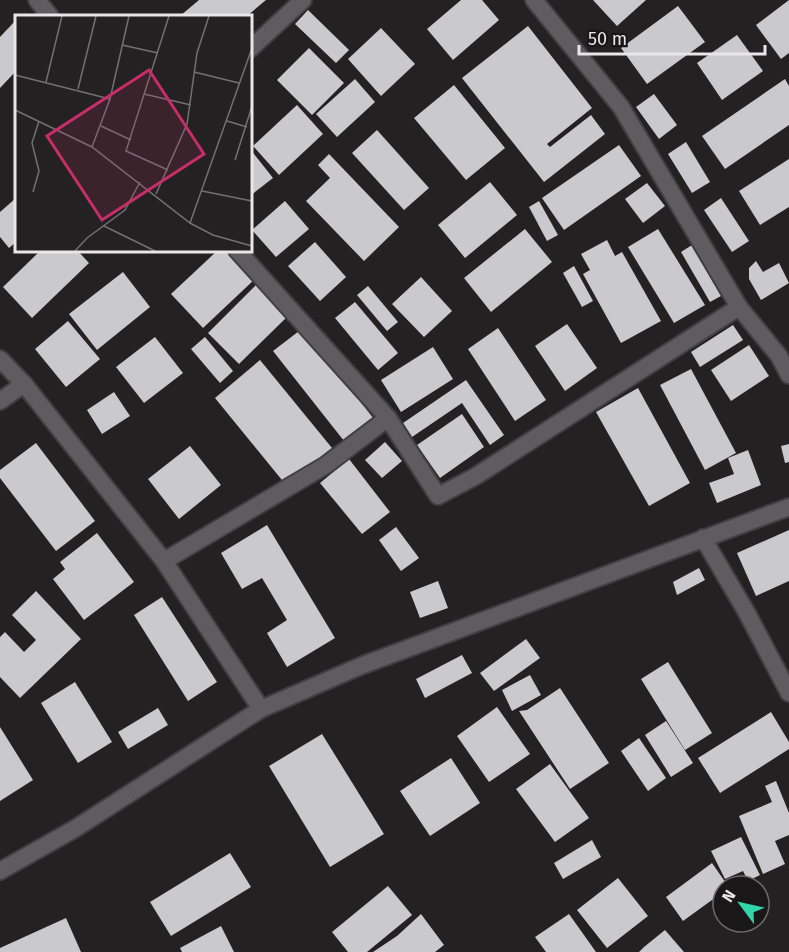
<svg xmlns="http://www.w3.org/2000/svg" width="789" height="952" font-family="'Fira Sans',sans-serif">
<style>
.building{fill:#cac9cd}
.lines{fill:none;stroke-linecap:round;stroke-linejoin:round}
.minor-casing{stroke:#413f41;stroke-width:20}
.minor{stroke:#5f5b5e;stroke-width:16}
.inset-road{fill:none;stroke:#727071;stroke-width:1.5}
.view{fill:#c62d69;fill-opacity:0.15;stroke:#c62d69;stroke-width:3}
.inset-edge{fill:none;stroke:#e8e6e7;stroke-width:3}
</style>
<rect width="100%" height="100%" fill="#232122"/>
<g class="building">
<polygon points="199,0 266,0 247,16 180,16"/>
<polygon points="461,0 482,0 499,20 453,60 427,29"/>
<polygon points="593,0 646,0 617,26"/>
<polygon points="789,0 789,53 781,59 756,25"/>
<polygon points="678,6 705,42 647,84 621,48"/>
<polygon points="308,10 349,50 336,63 295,24"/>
<polygon points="16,20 16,71 0,88 0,37"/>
<polygon points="528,26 592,108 547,144 550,147 591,115 605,134 544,182 462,78"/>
<polygon points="381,28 415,64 381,96 348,59"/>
<polygon points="737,35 763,71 722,100 697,63"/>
<polygon points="309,48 344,83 312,115 277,80"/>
<polygon points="355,79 375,102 337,137 316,114"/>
<polygon points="785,79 789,86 789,125 725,169 702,136"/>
<polygon points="454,85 505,148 466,180 414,118"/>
<polygon points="654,94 677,125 659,139 636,107"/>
<polygon points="297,105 323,134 279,175 253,146"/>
<polygon points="377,130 429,188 404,210 352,153"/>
<polygon points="686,142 710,182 692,193 668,154"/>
<polygon points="619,145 641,176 564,230 542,198"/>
<polygon points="250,149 273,178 250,196"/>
<polygon points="329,154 399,227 364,261 306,201 330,178 318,165"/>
<polygon points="789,159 789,207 760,225 739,191"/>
<polygon points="490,182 517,215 465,258 438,225"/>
<polygon points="647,183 665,206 643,223 625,199"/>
<polygon points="16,198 16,242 9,248 0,237 0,212"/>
<polygon points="721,198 749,241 732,252 704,210"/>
<polygon points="285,201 309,229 276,257 252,230"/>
<polygon points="539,201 558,235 547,241 529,207"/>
<polygon points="525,229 552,262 491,312 464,278"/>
<polygon points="658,229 705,305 674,323 628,247"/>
<polygon points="607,240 615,256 622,252 661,321 621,343 583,274 590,270 581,254"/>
<polygon points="315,242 346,277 320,301 288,266"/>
<polygon points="692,245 721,296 710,302 681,252"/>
<polygon points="41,250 77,250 89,263 32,318 3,287"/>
<polygon points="218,250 232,250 257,277 203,328 171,294"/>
<polygon points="756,261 763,272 779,263 789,283 761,300 749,279 749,268"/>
<polygon points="574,266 593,301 582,307 563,273"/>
<polygon points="123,272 150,307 97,350 69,314"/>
<polygon points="421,277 452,311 424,337 392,304"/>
<polygon points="257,284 288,316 239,364 208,333"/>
<polygon points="368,286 398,322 387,331 357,295"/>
<polygon points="355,302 398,353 378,370 335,318"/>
<polygon points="68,321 100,359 66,387 35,349"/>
<polygon points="567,324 597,368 565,391 535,346"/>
<polygon points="733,325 743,340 700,367 691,352"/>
<polygon points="303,328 377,423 348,446 273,351"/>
<polygon points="498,328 546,400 515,421 468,349"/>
<polygon points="155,337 183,373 144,403 116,367"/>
<polygon points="205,337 233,371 220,383 191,349"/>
<polygon points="749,345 769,376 731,401 711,370"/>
<polygon points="433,347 453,379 401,412 381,380"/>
<polygon points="260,360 332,448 286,485 215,398"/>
<polygon points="691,369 736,453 705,470 660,385"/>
<polygon points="466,380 504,435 490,445 462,403 412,437 403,423"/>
<polygon points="638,388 690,483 649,506 596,412"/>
<polygon points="114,392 130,416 102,434 87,410"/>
<polygon points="462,414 484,447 440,478 417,445"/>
<polygon points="385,442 402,461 382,478 365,460"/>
<polygon points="36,443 95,521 56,551 0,478 0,470"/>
<polygon points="789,444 789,462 785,463 781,446"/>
<polygon points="190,446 221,485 179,519 148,479"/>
<polygon points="748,450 761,485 717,503 709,483 734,474 728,458"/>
<polygon points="349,459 390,512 362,534 320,483"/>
<polygon points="267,525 335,638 287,667 267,633 287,620 262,578 242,589 221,553"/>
<polygon points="396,527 419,558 401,571 379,540"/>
<polygon points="789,530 789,581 756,596 737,553"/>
<polygon points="97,533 134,582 84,620 53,579 65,569 60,562"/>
<polygon points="699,568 705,580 677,595 673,582"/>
<polygon points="438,581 448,608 420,618 410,592"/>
<polygon points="36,591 81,639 20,698 0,677 0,637 5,632 24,652 36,640 12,615"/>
<polygon points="162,597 217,682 188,701 134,615"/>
<polygon points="526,639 540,658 494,691 480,673"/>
<polygon points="462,655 472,673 425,698 416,679"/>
<polygon points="668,662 712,733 685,750 641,679"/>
<polygon points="530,675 541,695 512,711 502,690"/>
<polygon points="75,682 112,742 78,763 41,703"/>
<polygon points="560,688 609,763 570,789 519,711 527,710"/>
<polygon points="497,707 530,754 489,782 457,736"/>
<polygon points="158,708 168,725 128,749 118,732"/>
<polygon points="771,712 789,742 789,749 720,793 698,758"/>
<polygon points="666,721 693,763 671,777 645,735"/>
<polygon points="0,727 33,780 0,801"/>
<polygon points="322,734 384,834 330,867 269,766"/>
<polygon points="639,738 666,778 648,791 621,751"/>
<polygon points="451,758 480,803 430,836 400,791"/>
<polygon points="550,764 589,818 555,842 516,789"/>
<polygon points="776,781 789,813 789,835 775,841 785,864 763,874 739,816 772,802 765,786"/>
<polygon points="741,837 760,875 748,881 743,871 725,879 711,851"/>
<polygon points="592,840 601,857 563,879 554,863"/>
<polygon points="230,853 251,887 171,936 150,902"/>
<polygon points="712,863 728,886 723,886 723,892 683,921 666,897"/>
<polygon points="618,878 648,916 607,948 577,910"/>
<polygon points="388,886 412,915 367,952 348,952 332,932"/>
<polygon points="421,914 444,945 435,952 373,952 397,936"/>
<polygon points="569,914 596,952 546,952 535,937"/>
<polygon points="66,918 81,952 0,952 0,948"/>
<polygon points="221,926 234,952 182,952 180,948"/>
<polygon points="665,930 684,952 639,952 644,947"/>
</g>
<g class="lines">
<g class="minor-casing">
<g id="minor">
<polyline points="37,0 50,16"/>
<polyline points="534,0 621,107 739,307 779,356 789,375"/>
<polyline points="250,49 303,0"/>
<polyline points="237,250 388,418 438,496 476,476 739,307"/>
<polyline points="0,359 24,384 164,561 261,709"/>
<polyline points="0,401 24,384"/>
<polyline points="703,538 747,613 789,693"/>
<polyline points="164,561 326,465 388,418"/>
<polyline points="0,871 76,828 261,709 363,665 789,507"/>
</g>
</g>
<use href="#minor" class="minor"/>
</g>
<g transform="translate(15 15)">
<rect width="237" height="237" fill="#232122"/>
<path class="inset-road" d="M107,30l36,8M179,57l45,11M0,60l95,24M31,67l16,-66M63,74l18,-73M129,79l47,11M0,95l77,37 98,76 23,12 39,11M212,106l20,6M86,111l30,14M77,132l18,-48 19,-83M220,145l17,-54M153,155l-42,-19 43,-135M187,176l50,10M18,177l6,-21 -7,-28 7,-22M141,179l31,-70 10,-71 12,-37M175,208l62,-175M89,211l51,25M60,236l12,-13 38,-28 15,-28"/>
<path class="view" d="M134,55l55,84 -102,66 -55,-84z"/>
<rect width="237" height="237" class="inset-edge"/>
</g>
<g transform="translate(741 904) rotate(303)"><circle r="28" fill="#1a1719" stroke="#6c6a6b" stroke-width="1.5"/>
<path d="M0-4.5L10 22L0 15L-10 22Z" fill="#32d4a9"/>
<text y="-9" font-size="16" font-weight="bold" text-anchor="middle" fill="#e8e6e7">N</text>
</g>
<path d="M579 45v9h186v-9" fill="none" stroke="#e8e6e7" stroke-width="3"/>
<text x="588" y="45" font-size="18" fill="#e8e6e7" stroke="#1a1719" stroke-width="4.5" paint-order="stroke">50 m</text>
</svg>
